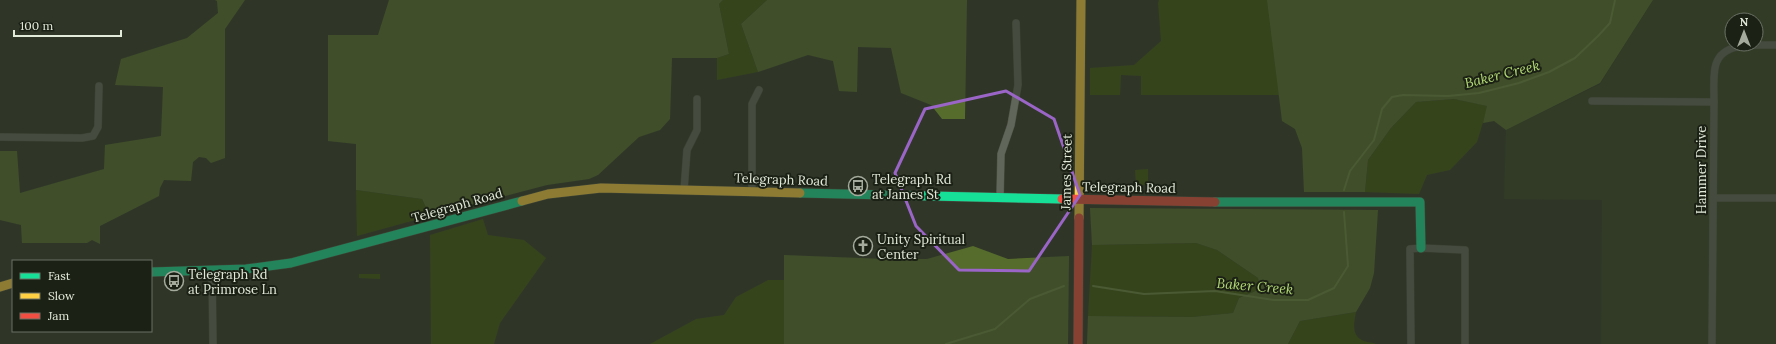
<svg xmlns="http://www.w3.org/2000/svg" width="1776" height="344" font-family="Lora,serif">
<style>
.built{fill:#344022;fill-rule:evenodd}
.green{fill:#3e540f}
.forest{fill:#556c2c}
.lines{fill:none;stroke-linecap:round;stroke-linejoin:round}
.stream{stroke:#6c8542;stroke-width:2}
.street-casing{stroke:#4c5245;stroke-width:8}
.fast-casing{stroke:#4c5245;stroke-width:10}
.slow-casing{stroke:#4c5245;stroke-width:10}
.jam-casing{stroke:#4c5245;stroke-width:10}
.street{stroke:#61665b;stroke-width:7}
.fast{stroke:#16e098;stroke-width:9}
.slow{stroke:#ffcf43;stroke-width:9}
.jam{stroke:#f24e42;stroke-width:9}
.marked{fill:none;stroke:#9a65c7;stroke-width:3;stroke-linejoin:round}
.labels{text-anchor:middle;stroke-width:4;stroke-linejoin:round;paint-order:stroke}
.street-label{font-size:13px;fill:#e2eada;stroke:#1c2115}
.poi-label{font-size:13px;fill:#e2eada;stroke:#1c2115;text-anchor:start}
.water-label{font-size:14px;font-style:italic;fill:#afd672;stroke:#1c2115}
</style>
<rect width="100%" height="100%" fill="#303628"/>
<path class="built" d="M1653,0h123v344h-175l1,-144 -98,-1 2,-69 94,-46zM1732,20h24v24h-24z"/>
<g class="green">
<polygon points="723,0 767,0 741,24 758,72 717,80 717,58 729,54 719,4"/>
<polygon points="1159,0 1268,0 1280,95 1141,95 1141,76 1121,75 1120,95 1090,95 1090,68 1134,65 1161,41 1158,3"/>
<polygon points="1454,99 1488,106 1477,142 1450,170 1427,175 1419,194 1365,192 1368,160 1391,128 1416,102"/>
<polygon points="1148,169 1148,185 1136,185 1135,170"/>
<polygon points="356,190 422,199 430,216 357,236"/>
<polygon points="483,219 488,235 524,240 546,258 500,323 494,344 431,344 430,235"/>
<polygon points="1196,243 1217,250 1258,278 1260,289 1239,298 1233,313 1192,317 1088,316 1092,245"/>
<polygon points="359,274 380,274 380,279 359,278"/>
<polygon points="768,280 784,280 784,344 650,344 696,319 724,315 736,297"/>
<path d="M1356,312c-2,11 -5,24 8,29 4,2 9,1 12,3h-88l12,-23z"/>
</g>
<g class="forest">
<polygon points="215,0 245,0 225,29 225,158 211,163 206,158 199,157 193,162 191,181 164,180 160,188 159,196 100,226 100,244 92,240 87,243 22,243 21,225 0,220 0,151 17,151 20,193 104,169 105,145 161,136 163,87 115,85 121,59 187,38 218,13 217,1"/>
<polygon points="389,0 723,0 719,4 729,54 717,58 672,58 670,119 660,130 639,137 598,175 589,179 547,185 430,216 422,199 356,190 356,144 328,141 328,35 378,35"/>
<polygon points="767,0 967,0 965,119 942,119 931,105 901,93 891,48 858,47 857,92 839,91 833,61 808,55 758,72 741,24"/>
<polygon points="1267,0 1653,0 1600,83 1506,130 1494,121 1483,123 1487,106 1454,99 1416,102 1391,128 1368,160 1365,192 1304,192 1302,148 1295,129 1282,121"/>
<polygon points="1090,208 1378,210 1374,273 1370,288 1356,312 1300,321 1288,344 1087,344 1088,316 1192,317 1233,313 1239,298 1260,289 1258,278 1217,250 1196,243 1092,245"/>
<polygon points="973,246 1008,259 1069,256 1068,344 784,344 784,255 885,259 927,259"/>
</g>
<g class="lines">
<g class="stream">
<polyline points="1344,190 1350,171 1374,140 1382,109 1392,97 1403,95 1448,96 1479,93 1519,83 1549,72 1575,58 1598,36 1610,23 1615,0"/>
<polyline points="1093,286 1144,294 1215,291 1274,300 1308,300 1334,288 1348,266 1344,212"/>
<polyline points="946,344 995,329 1030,299 1064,286"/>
</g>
<g class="street-casing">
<g id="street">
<polyline points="1592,101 1714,102"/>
<polyline points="0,137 82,138 93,136 98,127 99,86"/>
<polyline points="684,190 687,150 697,130 697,99"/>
<polyline points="752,192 752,104 759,90"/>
<polyline points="1000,198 1001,154 1011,125 1018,85 1016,23"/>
<polyline points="1713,198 1776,198"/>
<polyline points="212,270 213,344"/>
<polyline points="1411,344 1410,249 1421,248 1465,250 1465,344"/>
<path d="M1712,344l2,-242c0,-11 -1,-23 1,-34 5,-28 41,-22 61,-23"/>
</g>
</g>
<g class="fast-casing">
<g id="fast">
<polyline points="800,193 1062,199"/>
<polyline points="1215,202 1420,202 1421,248"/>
<polyline points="151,272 246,269 291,263 522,201"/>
</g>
</g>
<g class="slow-casing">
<g id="slow">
<polyline points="522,201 548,194 601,188 800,193"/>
<polyline points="1079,218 1081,0"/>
<polyline points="0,287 13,283"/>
</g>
</g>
<g class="jam-casing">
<g id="jam">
<polyline points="1062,199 1215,202"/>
<polyline points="1078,344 1079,218"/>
</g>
</g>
<use href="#street" class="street"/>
<use href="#fast" class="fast"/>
<use href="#slow" class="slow"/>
<use href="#jam" class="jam"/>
</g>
<path d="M0 0H1776V344H0ZM1006,91l48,28 26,76 -51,76 -70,-1 -43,-44 -21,-53 30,-64z" fill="#303628" fill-opacity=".55" fill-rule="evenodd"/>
<path class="marked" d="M1006,91l48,28 26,76 -51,76 -70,-1 -43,-44 -21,-53 30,-64z"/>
<defs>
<g id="bus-ring" transform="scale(1)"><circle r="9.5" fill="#1c2115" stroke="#a4ab9c" stroke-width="1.5"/><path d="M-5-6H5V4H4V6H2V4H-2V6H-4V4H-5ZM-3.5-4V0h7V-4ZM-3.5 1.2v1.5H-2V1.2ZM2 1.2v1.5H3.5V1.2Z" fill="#a4ab9c"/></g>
<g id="church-ring" transform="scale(1)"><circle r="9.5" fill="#1c2115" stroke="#a4ab9c" stroke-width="1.5"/><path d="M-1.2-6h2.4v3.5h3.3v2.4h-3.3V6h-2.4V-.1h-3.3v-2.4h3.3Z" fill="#a4ab9c"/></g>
</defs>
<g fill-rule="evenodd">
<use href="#bus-ring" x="858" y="186"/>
<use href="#church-ring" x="863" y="246"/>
<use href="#bus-ring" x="174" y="281"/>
</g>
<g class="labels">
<g class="street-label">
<text transform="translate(1701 170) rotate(-90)" y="5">Hammer Drive</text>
<text transform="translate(1066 172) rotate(-89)" y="5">James Street</text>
<text transform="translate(781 179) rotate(2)" y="5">Telegraph Road</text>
<text transform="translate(1129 187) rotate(1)" y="5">Telegraph Road</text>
<text transform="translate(457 205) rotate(-16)" y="5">Telegraph Road</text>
</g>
<g class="poi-label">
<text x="872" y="184">Telegraph Rd<tspan x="872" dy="15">at James St</tspan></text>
<text x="877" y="244">Unity Spiritual<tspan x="877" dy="15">Center</tspan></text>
<text x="188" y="279">Telegraph Rd<tspan x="188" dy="15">at Primrose Ln</tspan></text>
</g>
<g class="water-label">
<text transform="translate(1502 74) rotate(-14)" y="5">Baker Creek</text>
<text transform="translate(1255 286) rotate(5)" y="5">Baker Creek</text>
</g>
</g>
<rect x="12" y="260" width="140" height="72" fill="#1c2115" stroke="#6b7164"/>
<rect x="20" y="273" width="20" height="6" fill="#16e098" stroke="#6b7164"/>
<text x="48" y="280" font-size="12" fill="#e2eada">Fast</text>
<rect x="20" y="293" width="20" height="6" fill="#ffcf43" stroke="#6b7164"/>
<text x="48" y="300" font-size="12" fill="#e2eada">Slow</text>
<rect x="20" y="313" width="20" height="6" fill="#f24e42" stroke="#6b7164"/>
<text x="48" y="320" font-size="12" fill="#e2eada">Jam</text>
<g transform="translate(1744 32)"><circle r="19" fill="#1c2115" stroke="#6b7164"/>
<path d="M0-3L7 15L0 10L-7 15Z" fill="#a4ab9c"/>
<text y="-6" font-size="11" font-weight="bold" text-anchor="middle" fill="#e2eada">N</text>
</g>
<path d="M14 30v6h107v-6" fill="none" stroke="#e2eada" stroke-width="2"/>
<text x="20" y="30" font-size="12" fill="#e2eada" stroke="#1c2115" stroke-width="3" paint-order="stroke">100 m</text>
</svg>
